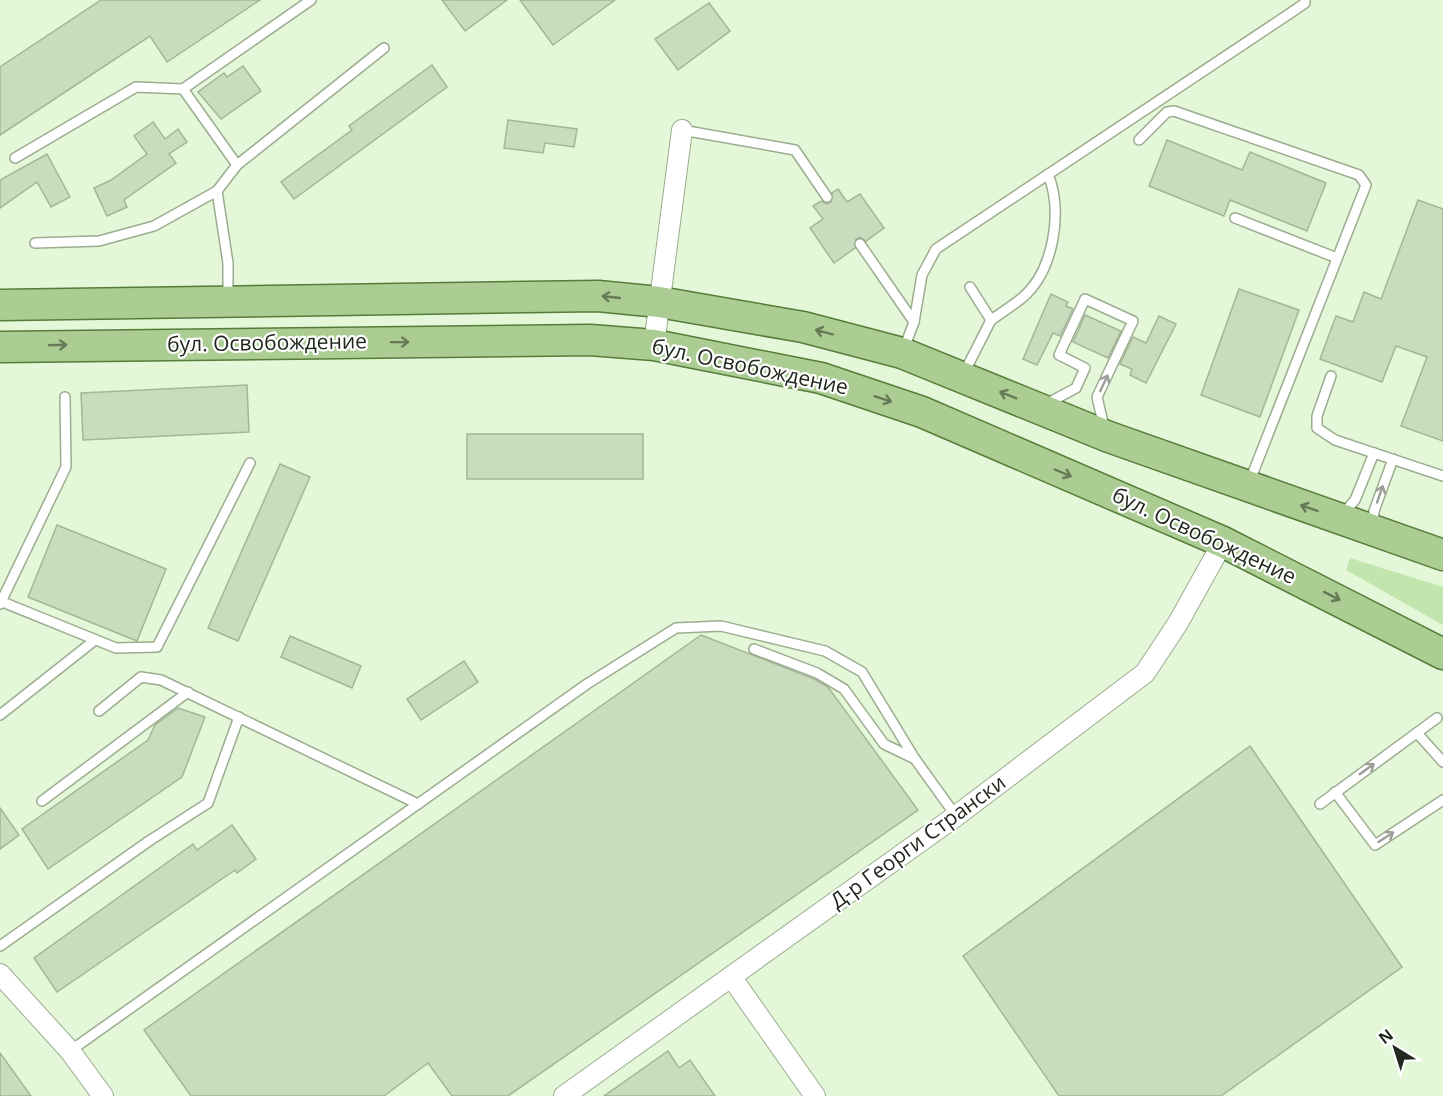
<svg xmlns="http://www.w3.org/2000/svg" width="1443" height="1096" font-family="'Open Sans',sans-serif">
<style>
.green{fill:#c2e5ad}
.building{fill:#c9dcbe;stroke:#a3b698;stroke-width:1.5}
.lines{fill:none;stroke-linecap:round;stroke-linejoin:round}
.lane-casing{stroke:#9bad90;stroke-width:12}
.street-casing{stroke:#9bad90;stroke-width:22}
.primary-casing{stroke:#567c3a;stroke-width:33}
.lane{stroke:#fff;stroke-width:9}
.street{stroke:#fff;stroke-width:20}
.primary{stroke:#abcc92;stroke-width:30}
.oneway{stroke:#667a58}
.oneway2{stroke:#9b9e99}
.labels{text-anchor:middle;stroke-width:4.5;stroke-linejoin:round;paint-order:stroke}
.street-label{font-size:21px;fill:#21281d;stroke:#fff}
</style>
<rect width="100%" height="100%" fill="#e4f7d8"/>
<polygon class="green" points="1350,558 1443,587 1443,625 1346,570"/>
<g class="building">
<polygon points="101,0 260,0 167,62 150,36 0,135 0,67"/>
<polygon points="442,0 507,0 465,31"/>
<polygon points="520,0 615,0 553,45"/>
<polygon points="709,3 730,31 678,70 655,39"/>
<polygon points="432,65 447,87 294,199 281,182 352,130 349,126"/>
<polygon points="243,66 261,91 221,119 198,92 224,73 227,77"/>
<polygon points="508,120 577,129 574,147 545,143 543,153 504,148"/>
<polygon points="153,122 165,139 178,129 187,142 169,154 176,163 124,200 127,207 107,216 94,188 111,180 147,154 134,136"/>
<polygon points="1167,140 1242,170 1250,152 1326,183 1307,231 1230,200 1224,216 1149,186"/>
<polygon points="47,154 70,197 51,207 37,182 0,208 0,180"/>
<polygon points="838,189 847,202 860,194 884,228 866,241 860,237 856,239 855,248 834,263 810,228 823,219 813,206 821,201 827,204 831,202 832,193"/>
<polygon points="1418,200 1443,209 1443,441 1401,426 1427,357 1396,346 1382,382 1320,359 1336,316 1353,322 1364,292 1381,299"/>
<polygon points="1239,289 1299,310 1260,417 1201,395"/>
<polygon points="1051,294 1068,302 1066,306 1073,309 1060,336 1053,333 1037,365 1023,359"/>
<polygon points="1085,315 1121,331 1108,358 1073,342"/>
<polygon points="1159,316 1176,324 1146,383 1130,375 1132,369 1120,364 1133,337 1146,343"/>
<polygon points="247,385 249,432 83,440 81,393"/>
<rect x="467" y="434" width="176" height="45"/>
<polygon points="280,464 310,477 238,641 208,628"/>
<polygon points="57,525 166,569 137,641 28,597"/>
<polygon points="701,635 814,679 828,687 918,810 508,1096 452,1096 428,1063 384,1096 191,1096 144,1030"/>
<polygon points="290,636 361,666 352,688 281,657"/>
<polygon points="464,661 478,682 421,720 407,699"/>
<polygon points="178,708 205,717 182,777 48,869 22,829 148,740 155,725"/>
<polygon points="1250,746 1402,967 1221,1096 1059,1096 963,956"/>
<polygon points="0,808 19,835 0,849"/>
<polygon points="232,825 256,859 237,873 235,870 57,992 34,958 193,844 197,850"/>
<polygon points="668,1051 679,1068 690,1060 715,1096 604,1096"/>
<polygon points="0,1053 31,1096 0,1096"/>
</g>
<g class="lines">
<g class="lane-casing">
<g id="lane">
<polyline points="682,130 795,150 827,197"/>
<polyline points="1139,140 1167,112 1174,111 1359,175 1366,185 1249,483"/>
<polyline points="15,158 136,87 183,89"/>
<polyline points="237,165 183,89 311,0"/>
<polyline points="1235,218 1337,258"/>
<polyline points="35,243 99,241 154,226 217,191"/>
<polyline points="860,244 914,322 903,351"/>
<polyline points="228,297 228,263 217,191 237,165 384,48"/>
<path d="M991,320c10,-7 21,-14 31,-22 32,-27 41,-86 26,-124"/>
<polyline points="914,322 922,275 936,249 1289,14 1305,3 1305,0"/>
<polyline points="963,375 991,320 970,287"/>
<polyline points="1331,376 1317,416 1317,428 1335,440 1443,476"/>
<polyline points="1046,404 1076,388 1085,368 1059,355 1085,299 1133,321 1097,397 1104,427"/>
<polyline points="1343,514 1355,500 1374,453"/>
<polyline points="1373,525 1374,511 1393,459"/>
<polyline points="0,601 116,648 157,647 250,463"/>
<polyline points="0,604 66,467 65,397"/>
<polyline points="754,649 817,673 844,689 884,744 915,759"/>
<polyline points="99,711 141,677 161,680 418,804"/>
<polyline points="0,715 95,640"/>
<polyline points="1417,733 1443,762"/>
<polyline points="1335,792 1375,845 1443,800"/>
<polyline points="42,801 188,692"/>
<polyline points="1320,804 1437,718"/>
<polyline points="0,946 149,841 208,803 239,717"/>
<polyline points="70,1051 587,684 676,628 721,626 825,651 862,672 915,759 956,816"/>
</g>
</g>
<g class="street-casing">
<g id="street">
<polyline points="654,345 682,130"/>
<polyline points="0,974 70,1051 103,1096"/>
<polyline points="732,978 815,1096"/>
<polyline points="564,1096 956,816 1145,673 1178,623 1223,542"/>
</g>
</g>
<g class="primary-casing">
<g id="primary">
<polyline points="0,305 598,296 659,302 803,327 902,353 1109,437 1443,555"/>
<polyline points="0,347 590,340 654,345 821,378 922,412 1223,542 1443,654"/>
</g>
</g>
<use href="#lane" class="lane"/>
<use href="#street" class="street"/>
<use href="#primary" class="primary"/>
</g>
<defs><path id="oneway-shaft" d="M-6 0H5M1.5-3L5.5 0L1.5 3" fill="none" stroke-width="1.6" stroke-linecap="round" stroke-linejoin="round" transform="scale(1.5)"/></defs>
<g class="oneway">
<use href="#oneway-shaft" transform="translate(611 297) rotate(-174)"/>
<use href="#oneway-shaft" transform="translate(824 332) rotate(-165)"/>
<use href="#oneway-shaft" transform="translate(400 342) rotate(-1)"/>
<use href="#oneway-shaft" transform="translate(58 345) rotate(-2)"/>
<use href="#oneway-shaft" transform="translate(1008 395) rotate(-158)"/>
<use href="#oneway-shaft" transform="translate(883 399) rotate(18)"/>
<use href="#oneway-shaft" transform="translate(1063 473) rotate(23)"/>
<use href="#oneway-shaft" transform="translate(1309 508) rotate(-161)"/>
<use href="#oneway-shaft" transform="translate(1332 596) rotate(27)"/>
</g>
<g class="oneway2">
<use href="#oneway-shaft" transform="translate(1104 383) rotate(-65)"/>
<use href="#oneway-shaft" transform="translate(1380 494) rotate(-71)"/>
<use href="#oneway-shaft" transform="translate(1367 769) rotate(-36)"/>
<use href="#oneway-shaft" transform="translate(1386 837) rotate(-33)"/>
</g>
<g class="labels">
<g class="street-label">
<text transform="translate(267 343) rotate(-1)" y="7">бул. Освобождение</text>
<text transform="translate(750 367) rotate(12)" y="7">бул. Освобождение</text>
<text transform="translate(1204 536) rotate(25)" y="7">бул. Освобождение</text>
<text transform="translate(918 842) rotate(-36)" y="7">Д-р Георги Странски</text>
</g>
</g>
<g transform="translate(1395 1048) rotate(322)" stroke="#ffffff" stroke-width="4.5" paint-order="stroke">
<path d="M0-4.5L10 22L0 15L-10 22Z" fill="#21281d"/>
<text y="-9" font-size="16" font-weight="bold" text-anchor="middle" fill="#21281d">N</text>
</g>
</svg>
